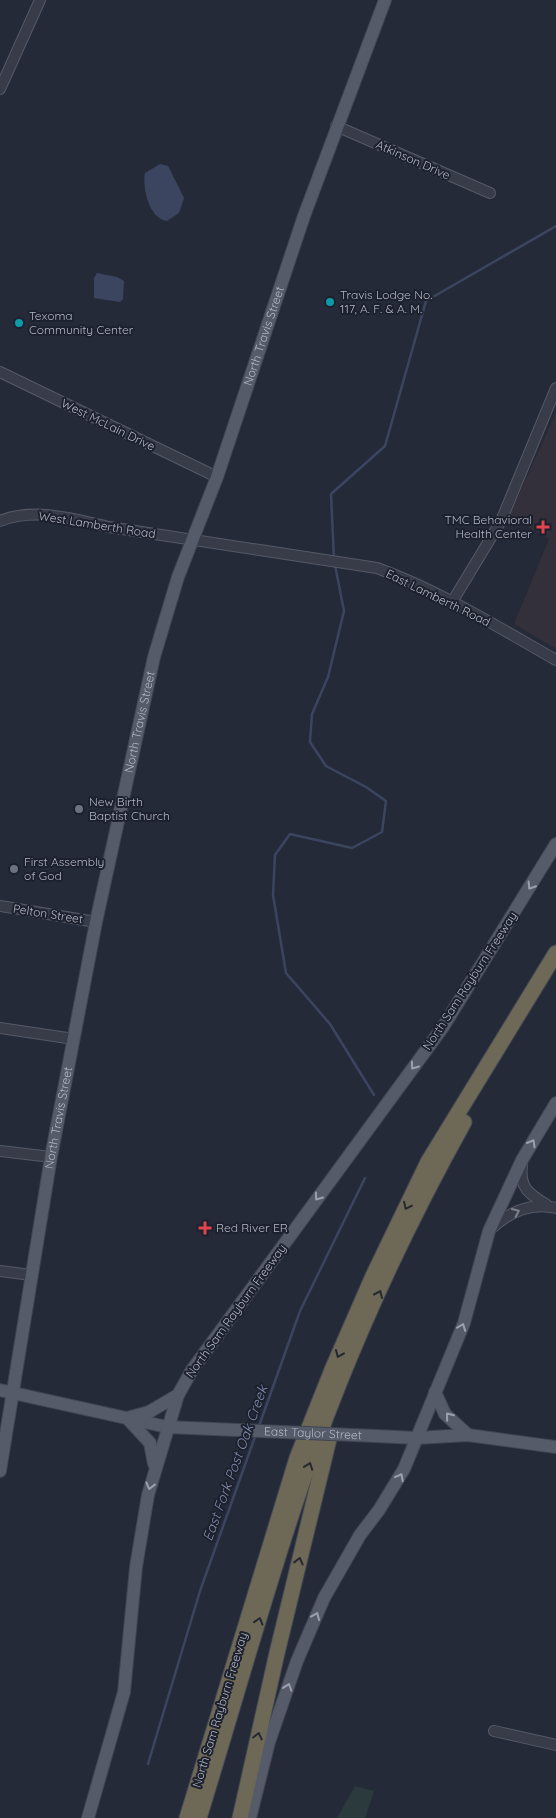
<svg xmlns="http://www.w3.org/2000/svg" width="556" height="1818" font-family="Quicksand,sans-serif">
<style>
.medical{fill:#332f3b}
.green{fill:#2a3a3d}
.water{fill:#3c4560}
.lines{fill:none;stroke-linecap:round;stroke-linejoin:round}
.stream{stroke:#3c4560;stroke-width:2.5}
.minor-casing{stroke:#565a67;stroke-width:12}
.major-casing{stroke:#414552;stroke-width:14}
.highway-casing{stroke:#434754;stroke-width:17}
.minor{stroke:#383c49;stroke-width:10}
.major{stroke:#565b69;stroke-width:12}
.highway{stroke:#6e6956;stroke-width:15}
.major-bridge-casing{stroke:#414552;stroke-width:14;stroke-linecap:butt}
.major-bridge{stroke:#565b69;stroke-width:12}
.oneway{stroke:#9ca0ae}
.oneway2{stroke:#252832}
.oneway3{stroke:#7c808d}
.culture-dot{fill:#0f9aa8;stroke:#1d212e;stroke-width:2}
.health-dot{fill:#e0444e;stroke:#1d212e;stroke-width:2}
.worship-dot{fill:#6b7280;stroke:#1d212e;stroke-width:2}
.labels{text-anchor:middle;stroke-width:4;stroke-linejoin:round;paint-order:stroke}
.street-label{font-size:12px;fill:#b3b7c5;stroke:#1d212e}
.poi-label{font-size:12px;fill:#b3b7c5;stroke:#1d212e;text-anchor:start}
.water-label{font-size:14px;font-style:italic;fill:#7e89aa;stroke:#1d212e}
</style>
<rect width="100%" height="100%" fill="#242a38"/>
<polygon class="medical" points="556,413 556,649 514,624 549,539 509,516"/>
<polygon class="green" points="355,1786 374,1791 365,1818 337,1818"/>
<g class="water">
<path d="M160,164l8,2 16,32 -5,15 -12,8c-18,-2 -25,-34 -22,-48z"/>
<polygon points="97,273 117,277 124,281 123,299 120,302 94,298 94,278"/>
</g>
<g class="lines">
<g class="stream">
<polyline points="334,559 331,494 385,446 426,301 556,226"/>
<polyline points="335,565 344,611 328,677 312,714 310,742 326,766 366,787 386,801 382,832 352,848 290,834 275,855 273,895 286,973 330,1024 374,1095"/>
<polyline points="259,1426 300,1311 365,1178"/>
<polyline points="148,1764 200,1591 256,1434"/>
</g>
<g class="minor-casing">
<g id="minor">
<polyline points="0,89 40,0"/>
<polyline points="336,126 490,193"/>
<polyline points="0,372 217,477"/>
<path d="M0,521c35,-14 74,-2 109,6l268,41c63,23 121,59 179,92"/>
<polyline points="452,602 501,521 556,388"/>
<polyline points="0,906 96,922"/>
<polyline points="0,1028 74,1039"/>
<polyline points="0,1151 51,1157"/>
<path d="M522,1165c-3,23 7,29 25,40"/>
<path d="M491,1229c18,-17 40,-27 65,-21"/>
<polyline points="0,1271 31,1275"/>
<polyline points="494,1731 556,1745"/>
</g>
</g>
<g class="major-casing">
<g id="major">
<polyline points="0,1390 167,1427 237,1430"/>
<polyline points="435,1392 445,1414 468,1435"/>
<polyline points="376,1436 416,1438 468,1435 556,1447"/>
<polyline points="154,1464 150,1443 127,1418 149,1412 178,1395"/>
<path id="s1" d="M0,1471l51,-314 45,-235 58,-265 24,-80 39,-100 87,-261 81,-216"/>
<polyline points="88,1818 124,1692 136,1567 148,1495 178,1395 192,1370 443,1027 556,844"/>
<polyline points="250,1818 269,1742 297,1661 324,1598 360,1535 379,1510 404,1469 464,1323 489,1231 522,1160 556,1103"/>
</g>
</g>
<g class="highway-casing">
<g id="highway">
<polyline points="187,1818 297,1458 332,1370 373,1276 428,1162 556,953"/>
<path d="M199,1818c32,-104 61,-208 95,-311 44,-133 102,-263 170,-385"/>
<polyline points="240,1818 277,1653 330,1435"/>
</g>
</g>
<use href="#minor" class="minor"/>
<use href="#major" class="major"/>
<use href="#highway" class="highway"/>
<g class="major-bridge-casing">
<g id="major-bridge">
<path id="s2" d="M237,1430l139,6"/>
</g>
</g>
<use href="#major-bridge" class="major-bridge"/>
</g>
<defs><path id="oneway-chevron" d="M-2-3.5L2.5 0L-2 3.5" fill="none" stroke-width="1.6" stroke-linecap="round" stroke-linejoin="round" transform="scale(1.25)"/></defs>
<g class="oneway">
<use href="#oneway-chevron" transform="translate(531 886) rotate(122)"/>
<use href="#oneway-chevron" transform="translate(414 1066) rotate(126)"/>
<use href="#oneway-chevron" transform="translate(532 1143) rotate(-60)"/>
<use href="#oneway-chevron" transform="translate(318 1197) rotate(126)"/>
<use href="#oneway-chevron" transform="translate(462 1327) rotate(-69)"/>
<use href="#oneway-chevron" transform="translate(449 1416) rotate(-129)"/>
<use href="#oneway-chevron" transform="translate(400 1477) rotate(-62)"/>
<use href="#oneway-chevron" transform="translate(150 1486) rotate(104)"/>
<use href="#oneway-chevron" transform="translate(316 1616) rotate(-67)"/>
<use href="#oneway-chevron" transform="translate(288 1687) rotate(-71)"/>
</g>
<g class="oneway2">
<use href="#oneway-chevron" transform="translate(407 1206) rotate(116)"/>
<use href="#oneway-chevron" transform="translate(379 1294) rotate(-66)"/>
<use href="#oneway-chevron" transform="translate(339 1354) rotate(113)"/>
<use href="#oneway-chevron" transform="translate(309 1466) rotate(-70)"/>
<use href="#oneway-chevron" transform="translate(299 1561) rotate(-76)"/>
<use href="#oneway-chevron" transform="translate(259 1621) rotate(-73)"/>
<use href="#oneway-chevron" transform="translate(258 1736) rotate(-77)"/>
</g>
<use class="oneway3" href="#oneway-chevron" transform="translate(516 1212) rotate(-25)"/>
<g class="culture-dot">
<circle cx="330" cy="302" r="5"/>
<circle cx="19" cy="323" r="5"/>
</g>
<g class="health-dot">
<path d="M540.5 519.5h5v5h5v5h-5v5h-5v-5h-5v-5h5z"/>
<path d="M202.5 1220.5h5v5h5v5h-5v5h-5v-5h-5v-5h5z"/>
</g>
<g class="worship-dot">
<circle cx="79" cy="809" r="5"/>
<circle cx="14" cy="869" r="5"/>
</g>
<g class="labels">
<g class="street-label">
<text transform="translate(413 160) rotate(24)" y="4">Atkinson Drive</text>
<text dy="4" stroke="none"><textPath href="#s1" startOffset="1168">North Travis Street</textPath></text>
<text transform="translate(108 425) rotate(26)" y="4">West McLain Drive</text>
<text transform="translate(97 525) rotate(9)" y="4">West Lamberth Road</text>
<text transform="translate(438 598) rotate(26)" y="4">East Lamberth Road</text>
<text dy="4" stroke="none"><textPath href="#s1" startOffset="762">North Travis Street</textPath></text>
<text transform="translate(48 914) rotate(9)" y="4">Pelton Street</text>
<text transform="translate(470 981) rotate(-57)" y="4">North Sam Rayburn Freeway</text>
<text dy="4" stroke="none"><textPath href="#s1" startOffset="358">North Travis Street</textPath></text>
<text transform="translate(236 1311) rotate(-54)" y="4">North Sam Rayburn Freeway</text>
<text dy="4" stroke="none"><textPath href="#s2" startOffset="76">East Taylor Street</textPath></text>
<text transform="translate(220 1710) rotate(-73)" y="4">North Sam Rayburn Freeway</text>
</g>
<g class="poi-label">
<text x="340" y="299">Travis Lodge No.<tspan x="340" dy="14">117, A. F. &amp; A. M.</tspan></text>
<text x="29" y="320">Texoma<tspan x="29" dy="14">Community Center</tspan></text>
<text x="532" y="524" text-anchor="end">TMC Behavioral<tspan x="532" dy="14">Health Center</tspan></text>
<text x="89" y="806">New Birth<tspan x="89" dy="14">Baptist Church</tspan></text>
<text x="24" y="866">First Assembly<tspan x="24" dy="14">of God</tspan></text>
<text x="216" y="1232">Red River ER</text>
</g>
<g class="water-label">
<text transform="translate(235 1463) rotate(-70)" y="5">East Fork Post Oak Creek</text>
</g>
</g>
</svg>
